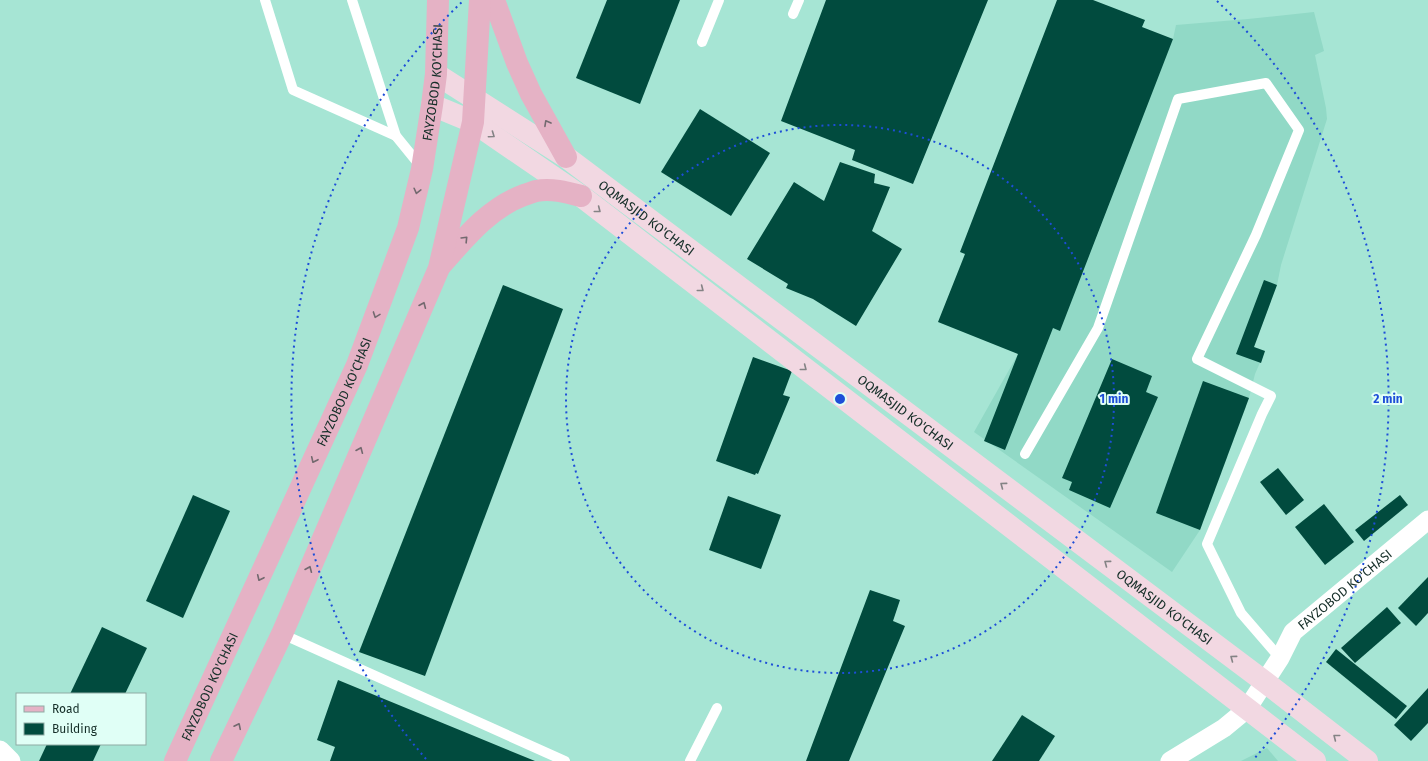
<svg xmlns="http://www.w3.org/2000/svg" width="1428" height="761" font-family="'Fira Sans',sans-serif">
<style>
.built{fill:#91d9c6}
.building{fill:#014b3e}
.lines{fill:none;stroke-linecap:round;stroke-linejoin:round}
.lane{stroke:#fff;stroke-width:10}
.street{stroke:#fff;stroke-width:19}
.secondary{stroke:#f2d8e2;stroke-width:22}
.primary{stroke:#e5b2c5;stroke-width:22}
.oneway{stroke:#73696f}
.oneway2{stroke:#848385}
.ring{fill:none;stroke:#1d4ed8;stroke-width:2;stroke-dasharray:2 4}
.labels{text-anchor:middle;stroke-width:4;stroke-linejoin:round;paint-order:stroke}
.street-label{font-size:13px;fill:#152e28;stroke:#e0fff6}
.centre{fill:#1d4ed8;stroke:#e0fff6;stroke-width:2}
.ring-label{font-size:12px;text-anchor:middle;font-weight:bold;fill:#1d4ed8;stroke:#e0fff6;stroke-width:4;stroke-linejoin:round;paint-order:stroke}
</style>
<rect width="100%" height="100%" fill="#a6e5d4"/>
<g class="built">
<polygon points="1314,12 1324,51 1315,55 1326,108 1327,119 1281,265 1277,285 1254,347 1265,351 1255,374 1249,398 1200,530 1172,572 974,432 1018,354 1173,39 1176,25 1248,19"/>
<polygon points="1267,748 1278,761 1241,761"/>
</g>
<g class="building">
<polygon points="607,0 680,0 640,104 576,78"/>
<polygon points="826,0 988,0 913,184 852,160 855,150 781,121"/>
<polygon points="1057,0 1093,0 1145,20 1142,27 1173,39 1060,331 1053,328 1005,450 984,441 1018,354 938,322 965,254 960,252"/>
<polygon points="700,109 770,153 731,216 661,172"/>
<polygon points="840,162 875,174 874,183 890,187 872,231 902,249 856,326 813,299 786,288 788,284 747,259 794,182 824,201"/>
<polygon points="1264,280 1277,285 1254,347 1265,351 1261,363 1236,354"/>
<polygon points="503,285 563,309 425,676 359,652"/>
<polygon points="753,357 792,371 783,395 790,397 758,474 756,473 755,475 716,461"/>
<polygon points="1112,359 1152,376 1146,392 1158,397 1110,508 1069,490 1072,482 1062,478"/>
<polygon points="1203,381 1249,398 1200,530 1156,513"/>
<polygon points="1278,468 1304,500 1286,515 1260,482"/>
<polygon points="193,495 230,511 183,618 146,601"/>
<polygon points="1400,495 1408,505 1364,541 1355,530"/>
<polygon points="728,496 781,515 761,569 709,550"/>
<polygon points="1324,504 1354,542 1325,565 1295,527"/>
<polygon points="1428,577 1428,613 1416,626 1398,608"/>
<polygon points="870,590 900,600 893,621 905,626 849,761 806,761"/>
<polygon points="1387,607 1401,623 1355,663 1341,648"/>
<polygon points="102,627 147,648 125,694 70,694"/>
<polygon points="1336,649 1407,706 1396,719 1326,662"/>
<polygon points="338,680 535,761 330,761 335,747 317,740"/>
<polygon points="1428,688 1428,723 1411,741 1394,725"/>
<polygon points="1022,715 1055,736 1039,761 992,761"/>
<polygon points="47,744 101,744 93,761 39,761"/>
</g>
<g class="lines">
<g class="lane">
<polyline points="265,0 293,90 396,136"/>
<polyline points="352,0 396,136 422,168"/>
<polyline points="793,14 799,0"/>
<polyline points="702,42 719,0"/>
<polyline points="1025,454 1098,328 1178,99 1266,83 1299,130 1256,235 1197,359 1271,396 1262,414 1207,544 1241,613 1280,658"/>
<polyline points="282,634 565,761"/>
<polyline points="690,761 717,708"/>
</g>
<g class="street">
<polyline points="0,750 11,761"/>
<path id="s1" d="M1170,761l54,-33 23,-19 33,-51 13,-26 135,-112"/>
</g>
<g class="secondary">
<path id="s2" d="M436,74l130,83 699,525 102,79"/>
<polyline points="432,105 473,122 581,196 1315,761"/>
</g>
<g class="primary">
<polyline points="494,0 517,63 531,94 566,157"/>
<path d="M441,265c24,-27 48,-57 83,-70 4,-1 8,-3 12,-4 15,-3 30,1 45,5"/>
<path id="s3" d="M175,761l182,-396 51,-137 14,-59 10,-64 4,-31 2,-74"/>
<polyline points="221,761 282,634 439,268 473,122 480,0"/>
</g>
</g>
<defs><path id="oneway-chevron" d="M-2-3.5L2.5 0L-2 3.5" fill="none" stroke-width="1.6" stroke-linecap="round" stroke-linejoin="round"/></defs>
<g class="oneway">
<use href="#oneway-chevron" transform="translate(547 123) rotate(-119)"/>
<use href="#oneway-chevron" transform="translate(417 191) rotate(104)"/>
<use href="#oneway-chevron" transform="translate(465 239) rotate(-46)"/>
<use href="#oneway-chevron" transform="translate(423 305) rotate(-67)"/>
<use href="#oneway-chevron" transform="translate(376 315) rotate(110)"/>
<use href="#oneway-chevron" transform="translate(360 450) rotate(-67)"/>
<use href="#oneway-chevron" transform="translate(314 460) rotate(115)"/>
<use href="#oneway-chevron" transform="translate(309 569) rotate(-67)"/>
<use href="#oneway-chevron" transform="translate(260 578) rotate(115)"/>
<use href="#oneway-chevron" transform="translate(238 726) rotate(-64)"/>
</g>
<g class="oneway2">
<use href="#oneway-chevron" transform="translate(492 135) rotate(35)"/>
<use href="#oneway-chevron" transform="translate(598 210) rotate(38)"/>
<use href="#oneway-chevron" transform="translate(701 289) rotate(38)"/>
<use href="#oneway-chevron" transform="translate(804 368) rotate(38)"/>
<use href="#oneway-chevron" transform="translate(1003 485) rotate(-143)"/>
<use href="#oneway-chevron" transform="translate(1107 563) rotate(-143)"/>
<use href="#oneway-chevron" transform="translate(1233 658) rotate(-143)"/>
<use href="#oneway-chevron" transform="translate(1336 737) rotate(-142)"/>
</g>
<g class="ring">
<circle cx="840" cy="399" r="274"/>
<path d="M426 759A548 548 0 0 1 463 1M1217 1A548 548 0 0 1 1254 759"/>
</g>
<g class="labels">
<g class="street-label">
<text dy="5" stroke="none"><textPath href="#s3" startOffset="730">FAYZOBOD KO'CHASI</textPath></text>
<text dy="5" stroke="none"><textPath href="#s2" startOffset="255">OQMASJID KO'CHASI</textPath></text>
<text dy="5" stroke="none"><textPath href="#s3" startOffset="406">FAYZOBOD KO'CHASI</textPath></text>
<text dy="5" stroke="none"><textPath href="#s2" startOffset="579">OQMASJID KO'CHASI</textPath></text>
<text dy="5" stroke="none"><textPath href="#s1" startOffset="250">FAYZOBOD KO'CHASI</textPath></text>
<text dy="5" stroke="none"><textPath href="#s2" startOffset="903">OQMASJID KO'CHASI</textPath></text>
<text dy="5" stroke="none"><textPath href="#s3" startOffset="82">FAYZOBOD KO'CHASI</textPath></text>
</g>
</g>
<circle cx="840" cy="399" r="6" class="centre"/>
<g class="ring-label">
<text x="1114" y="403">1 min</text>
<text x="1388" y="403">2 min</text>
</g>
<rect x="16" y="693" width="130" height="52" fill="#e0fff6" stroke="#8faba4"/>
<rect x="24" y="706" width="20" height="6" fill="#e5b2c5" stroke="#8faba4"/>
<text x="52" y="713" font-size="12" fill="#152e28">Road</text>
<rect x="24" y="723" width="20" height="12" fill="#014b3e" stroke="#8faba4"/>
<text x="52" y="733" font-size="12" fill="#152e28">Building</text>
</svg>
